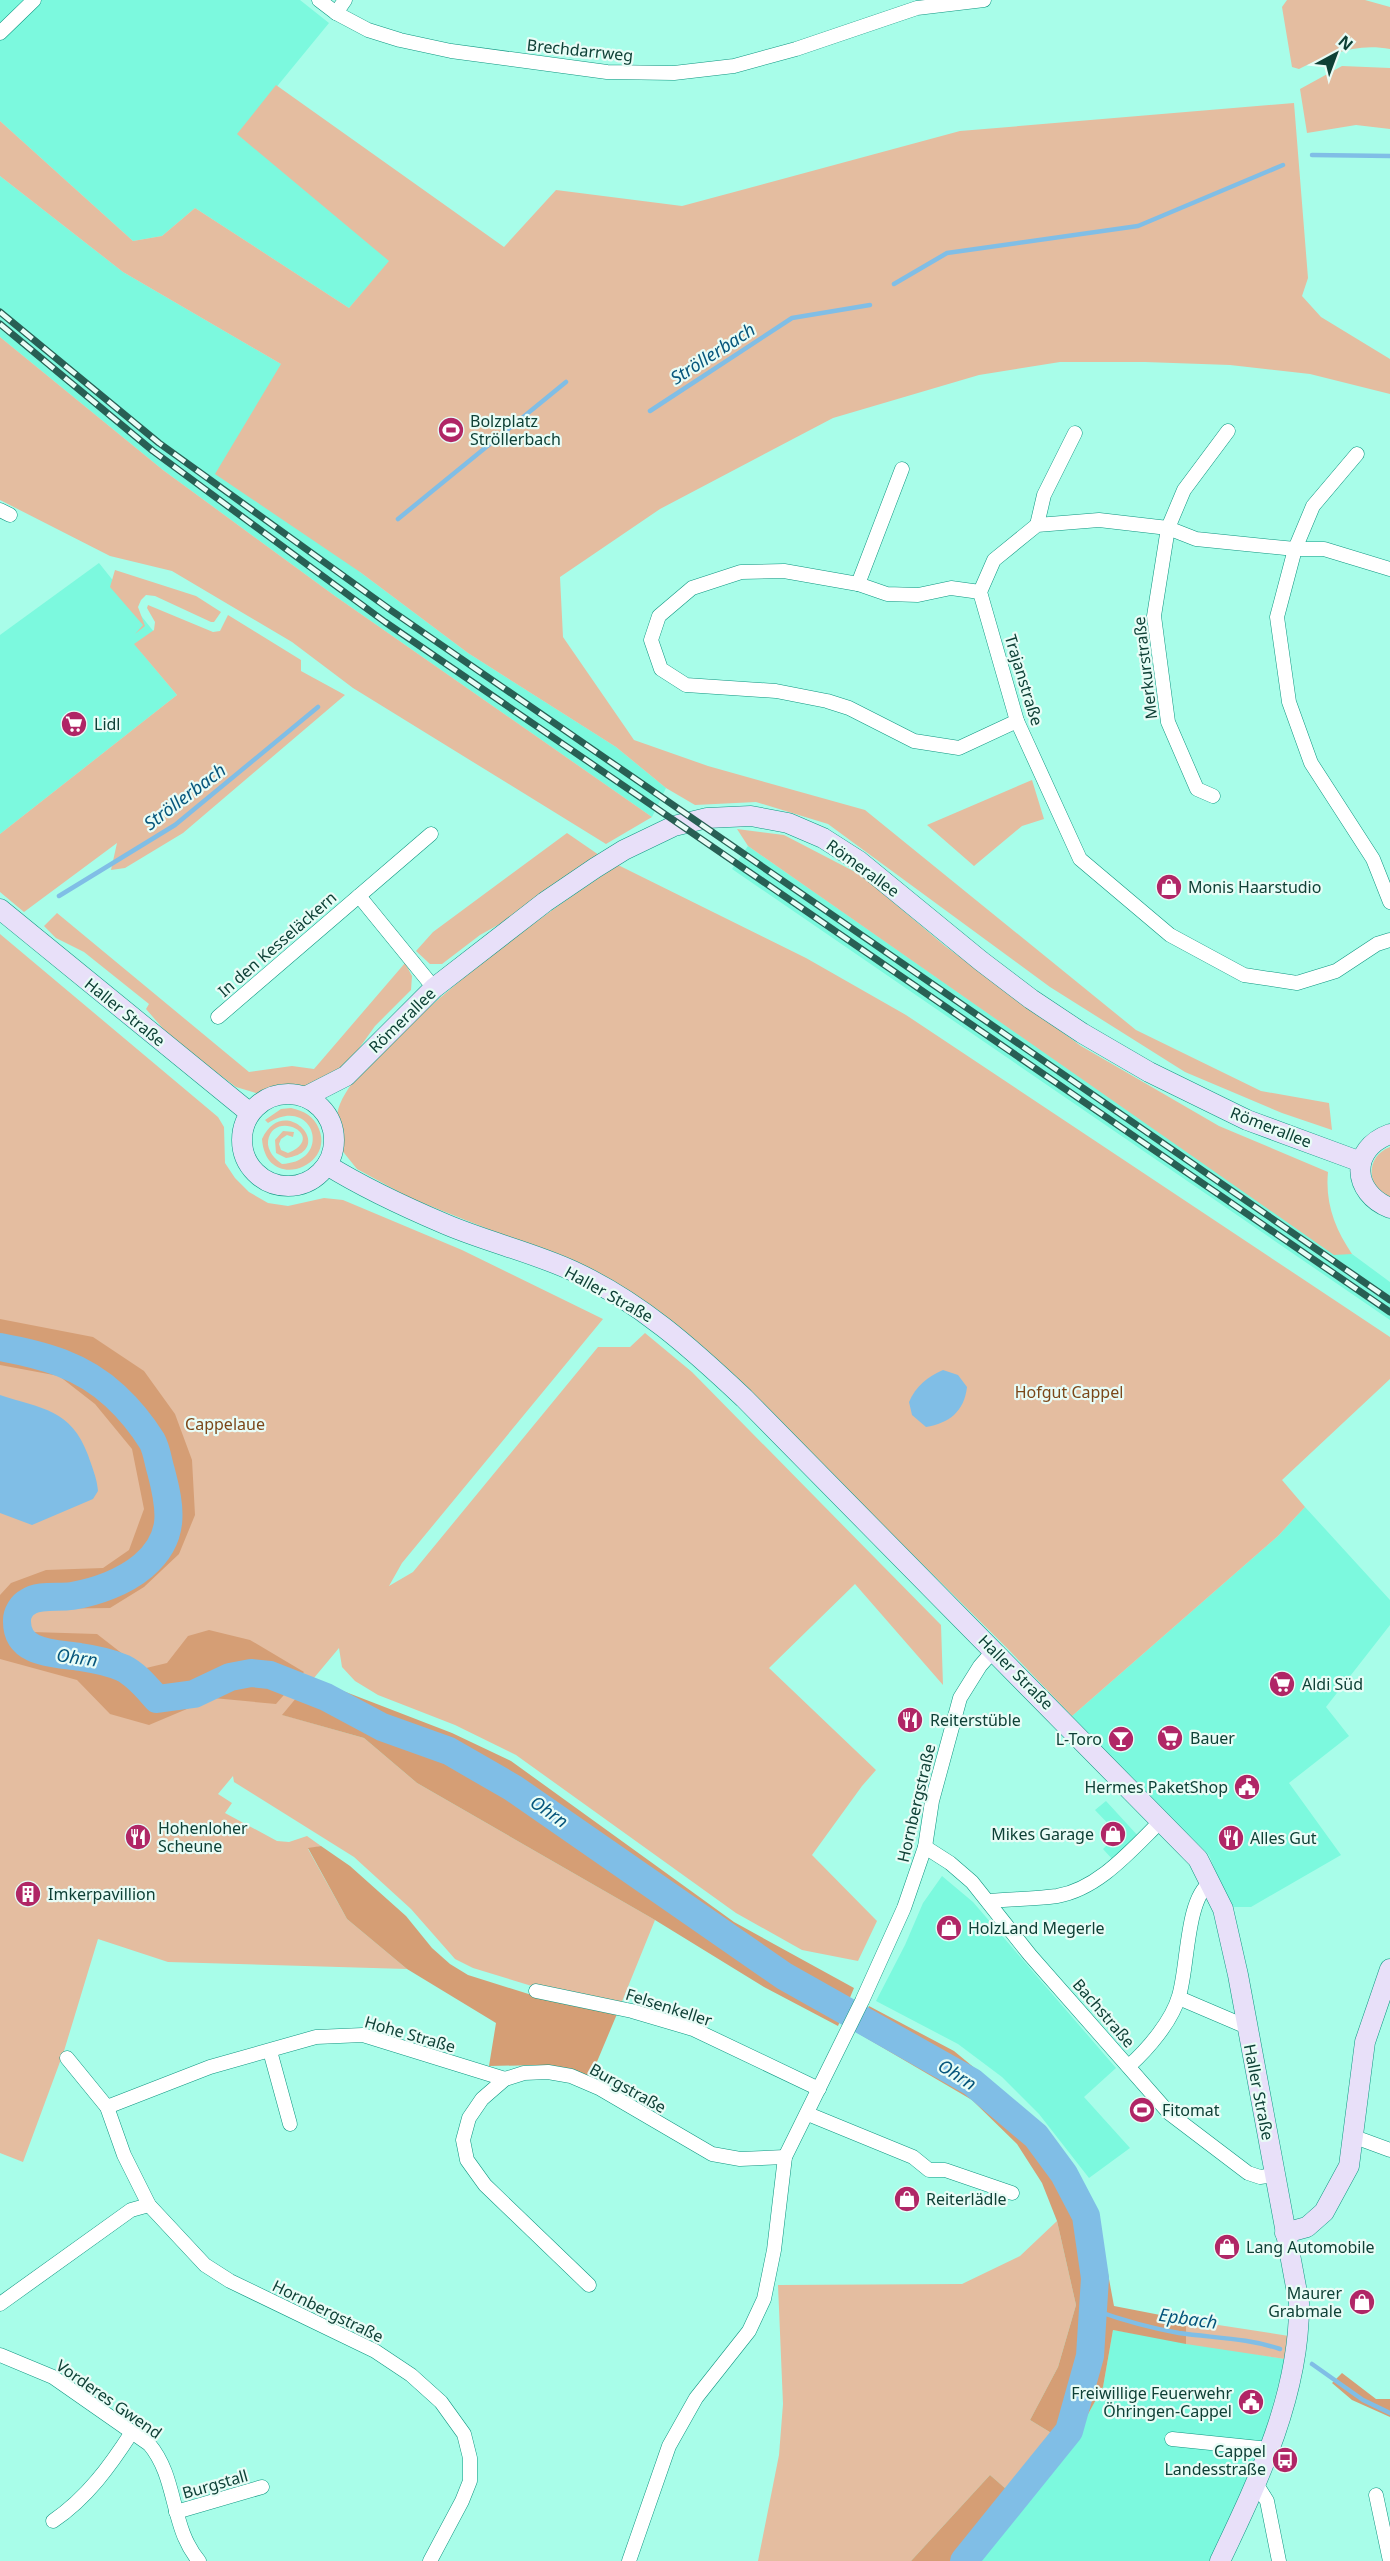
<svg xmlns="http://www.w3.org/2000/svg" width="1390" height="2561" font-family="'Noto Sans',sans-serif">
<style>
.built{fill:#7cf9de}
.green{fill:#e4bda0}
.forest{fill:#d59e75}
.water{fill:#80bee6}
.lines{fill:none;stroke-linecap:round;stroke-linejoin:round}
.stream{stroke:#80bee6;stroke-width:4.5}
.river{stroke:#80bee6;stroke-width:28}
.street-casing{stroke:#0e9681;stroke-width:15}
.secondary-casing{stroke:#0e9681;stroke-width:21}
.street{stroke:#fff;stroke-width:14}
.secondary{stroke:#e8e0f9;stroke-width:20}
.rail-casing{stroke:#285f54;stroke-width:7}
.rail{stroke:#e8fcf6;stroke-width:4.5;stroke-dasharray:14;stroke-linecap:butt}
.labels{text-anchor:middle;stroke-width:4.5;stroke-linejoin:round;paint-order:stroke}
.street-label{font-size:16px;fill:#0e4036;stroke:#e8fcf6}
.poi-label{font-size:16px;fill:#0e4036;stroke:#e8fcf6;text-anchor:start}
.park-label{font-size:16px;fill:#7b4719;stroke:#e8fcf6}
.water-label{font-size:18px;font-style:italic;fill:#06567c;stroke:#e8fcf6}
</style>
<rect width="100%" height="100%" fill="#a8fde9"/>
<g class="built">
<polygon points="0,0 300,0 329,23 238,134 390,261 349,308 195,208 162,236 133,241 0,121"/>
<polygon points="0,176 123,272 281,364 360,572 468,653 616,747 666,788 652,817 335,596 163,470 0,337"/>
<polygon points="99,563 158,637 141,652 177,695 0,834 0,635"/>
<polygon points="748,846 1334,1254 1352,1254 1390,1282 1390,1320 732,869"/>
<polygon points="1305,1507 1390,1600 1390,1625 1326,1707 1349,1736 1289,1783 1341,1855 1251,1907 1230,1907 1209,1855 1072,1716 1278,1536"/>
<polygon points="1106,1801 1139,1837 1114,1861 1103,1849 1118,1834 1095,1810"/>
<polygon points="942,1876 973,1902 1116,2068 1084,2097 1130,2148 1089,2178 1039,2114 1002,2077 958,2044 876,2001 905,1945 923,1903"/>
<polygon points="1113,2330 1285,2359 1258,2460 1209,2561 979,2561 1071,2445 1103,2387"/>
</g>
<g class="green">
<path d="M1287,0h78l25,7v42c-34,-6 -61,5 -91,20l-7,-2 -10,-60z"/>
<polygon points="1342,66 1390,68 1390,129 1356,125 1307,133 1300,89"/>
<polygon points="276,85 504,247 556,190 682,206 960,131 1294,103 1308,278 1302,296 1321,317 1390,359 1390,394 1310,374 1230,365 1145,362 1060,362 979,375 833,418 660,509 560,577 563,637 634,740 708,766 865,810 1136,1030 1261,1091 1329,1103 1332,1130 1282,1113 1185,1072 1050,987 828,824 756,802 695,805 666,788 616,747 468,653 360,572 215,474 281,364 123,272 0,176 0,121 133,241 162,236 195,208 349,308 389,261 237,134"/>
<polygon points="0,337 163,470 335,596 652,817 606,844 353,688 292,642 172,571 110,556 0,500"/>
<polygon points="115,570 196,596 221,612 214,622 211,622 155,596 146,595 141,600 138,607 145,626 135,634 143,625 110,587"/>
<polygon points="148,605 213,632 220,631 228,615 301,660 301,671 345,695 183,833 125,868 111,870 117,843 24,912 0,892 0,834 177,695 134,644 154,630 155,622 147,608"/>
<polygon points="1032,780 1044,819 1022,826 974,866 927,825"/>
<path d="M737,829l47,6 77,40 84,71 136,100 138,80 109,46c-3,31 7,57 24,82l-18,1 -586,-409z"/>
<polygon points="567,833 599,855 516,915 480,935 442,964 430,964 416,951 433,932"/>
<path d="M618,865l188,93 100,57 484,322v42l-108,101 23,27 -27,29 -206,180 -65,-68 -257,-255 -92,-83 -59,-37 -189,-75 -53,-29 -17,-21c1,-16 -7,-28 0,-44 12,-28 41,-52 62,-72 67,-63 139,-116 216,-167z"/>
<polygon points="57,913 249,1072 292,1066 314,1069 405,963 412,976 411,990 375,1026 355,1054 333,1076 305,1091 289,1089 259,1094 236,1087 173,1040 146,1009 149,1004 84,952 56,938 44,926"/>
<polygon points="0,934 218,1117 224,1127 225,1163 235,1178 249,1192 268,1203 288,1206 324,1198 343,1200 462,1250 603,1319 402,1563 389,1586 413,1572 598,1347 630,1347 645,1333 692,1372 941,1625 943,1685 855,1584 769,1668 876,1770 862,1786 812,1855 877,1921 858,1961 802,1950 736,1913 516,1755 455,1725 378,1695 355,1681 342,1667 339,1648 283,1715 364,1738 417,1783 655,1920 621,2004 535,1987 473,1968 455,1959 411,1909 354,1857 234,1782 233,1776 218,1794 232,1803 225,1813 277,1841 289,1842 307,1836 321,1846 308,1849 347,1919 407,1969 168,1962 98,1939 64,2051 23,2162 0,2153"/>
<path d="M291,1108c13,3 23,8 28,21 16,38 -53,64 -57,10 22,-48 77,12 24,19l-10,-5 -1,-13 8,-9 11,1 -1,5 -6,-2 -6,4 -2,5 2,6 7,3c41,-17 -15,-45 -20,-12 -1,10 7,18 14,23 52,-2 32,-70 -14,-41l-3,-3 16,-11z"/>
<path d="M1390,1147v53c-23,-12 -26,-43 0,-53z"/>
<polygon points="1057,2221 1076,2305 1058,2367 1030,2420 1071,2445 1023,2504 990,2475 911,2561 758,2561 779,2455 783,2404 778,2285 962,2284 1020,2256"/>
<polygon points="1186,2320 1289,2336 1285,2359 1186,2344"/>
</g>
<g class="forest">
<polygon points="0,1319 93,1337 144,1371 175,1414 192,1460 195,1515 179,1554 144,1587 110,1608 36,1609 26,1621 32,1632 97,1634 142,1669 167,1663 188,1636 209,1630 250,1640 304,1672 276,1704 213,1698 149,1725 110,1714 77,1680 0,1659 0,1595 11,1583 46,1570 103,1568 129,1550 144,1509 132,1449 95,1404 59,1376 0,1365"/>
<polygon points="312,1679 452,1733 511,1761 734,1922 854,1988 838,2026 764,1987 655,1920 417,1783 364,1738 282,1715"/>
<polygon points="321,1846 350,1866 406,1916 432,1948 450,1964 468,1975 538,1997 617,2014 591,2076 540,2065 489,2066 496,2023 407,1969 347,1919 308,1848"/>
<polygon points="869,2006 954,2051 1017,2103 1068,2160 1097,2214 1114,2306 1186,2320 1186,2344 1113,2330 1103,2387 1071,2445 1030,2420 1058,2367 1076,2305 1057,2221 1042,2183 1017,2144 972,2100 856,2032"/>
<polygon points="1342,2373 1376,2399 1390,2399 1390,2417 1352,2400 1332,2383"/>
<polygon points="990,2475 1023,2504 979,2561 911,2561"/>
</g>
<g class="water">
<path d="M943,1370l15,5 9,12c-3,25 -18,36 -41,40l-14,-12 -3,-13c7,-16 18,-25 34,-32z"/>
<path d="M0,1395c42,14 71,14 88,60 4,12 9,23 10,36l-5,8 -61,26 -32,-12z"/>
</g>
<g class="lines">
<g class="stream">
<polyline points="1312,155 1390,156"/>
<polyline points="894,284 947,253 1138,226 1283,165"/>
<polyline points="650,411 792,318 870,305"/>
<polyline points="398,519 566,382"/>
<polyline points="59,896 175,825 318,707"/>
<path d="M1094,2310c28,10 56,18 85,23 35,5 68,5 101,16"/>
<polyline points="1312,2364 1363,2400 1390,2413"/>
</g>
<path class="river" d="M0,1347c43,8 82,18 115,49 14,13 27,29 37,45 5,9 6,21 9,30 10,38 15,67 -18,95 -19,16 -47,26 -71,30 -13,2 -33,-2 -44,6 -6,3 -11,11 -11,18 -1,35 39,33 63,37 14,2 29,5 43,11 14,7 24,20 34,31l37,-5 36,-17 21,-4 19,2 56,22 56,30 67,24 64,37 271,188 188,106 64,54 28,38 22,42 9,62 -5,78 -21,75 -105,130"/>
<g class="street-casing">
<g id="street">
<polyline points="319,0 336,13 368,30 400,40 451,51 607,72 674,73 734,66 796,49 917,8 984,0"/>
<polyline points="336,13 345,0"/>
<polyline points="0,33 34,0"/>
<polyline points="1357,454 1313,506 1295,549 1277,617 1289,702 1311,763 1373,859 1390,902"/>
<polyline points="0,510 10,515"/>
<polyline points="1037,525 1044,495 1075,433"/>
<polyline points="1390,569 1324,549 1295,549 1196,539 1168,528 1099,520 1037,525 994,560 980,592 1017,721 1080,859 1170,935 1244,975 1297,983 1336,971 1377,944 1390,940"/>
<polyline points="858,584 902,469"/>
<polyline points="980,592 951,588 918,595 887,594 858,584 784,571 741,572 692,588 659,616 651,640 661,669 686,685 776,691 827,701 849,708 914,741 959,748 1017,721"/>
<polyline points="1213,796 1197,789 1168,722 1154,616 1168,528 1184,490 1228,431"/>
<polyline points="359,896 434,988"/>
<polyline points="218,1017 431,834"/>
<polyline points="925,1847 950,1863 972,1882 1030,1955 1169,2113 1248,2173 1260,2177 1275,2175"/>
<path d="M988,1901c22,-2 46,-2 69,-5 42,-7 75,-47 104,-75"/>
<polyline points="536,1991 632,2011 693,2029 819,2089"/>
<polyline points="1179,1998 1247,2027"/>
<polyline points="270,2051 290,2124"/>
<polyline points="67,2058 107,2107 124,2155 149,2205 205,2265 230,2281 375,2351 411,2375 441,2402 464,2434 470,2458 470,2481 462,2501 430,2561"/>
<path d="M1129,2066c19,-17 43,-45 50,-70 9,-29 7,-97 31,-113"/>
<polyline points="107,2107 210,2067 316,2037 363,2035 505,2079"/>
<polyline points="808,2114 913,2157 929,2170 945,2170 1012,2193"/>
<polyline points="1352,2136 1390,2150"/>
<polyline points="589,2285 485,2185 467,2160 463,2140 469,2118 482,2099 505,2079 524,2073 548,2072 571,2076 599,2088 712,2154 740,2159 785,2157"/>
<polyline points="0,2304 131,2210 149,2205"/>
<path d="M0,2355l53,22 96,67c29,34 21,83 50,117"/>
<polyline points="1172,2439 1269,2449"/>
<polyline points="1255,2482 1267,2501 1279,2561"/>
<polyline points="1376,2495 1390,2561"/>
<polyline points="176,2512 262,2487"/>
<path d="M53,2521c34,-23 57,-55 79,-89"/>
<polyline points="629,2561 669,2446 696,2398 749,2331 764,2299 774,2250 785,2157 862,2001 904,1908 925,1847 932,1801 960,1698 980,1666 994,1650"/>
</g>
</g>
<g class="secondary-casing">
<g id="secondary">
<polyline points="0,909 250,1113"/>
<circle cx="288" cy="1140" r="46"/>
<polyline points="305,1097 346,1076 434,988 545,902 595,868 624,850 674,826 707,818 751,816 788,823 823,838 859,861 981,961 1031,999 1082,1033 1149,1072 1247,1120 1361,1162"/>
<path d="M1390,1134c-41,15 -38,59 0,74"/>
<path d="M327,1165c37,23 78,42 118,59 42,18 87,28 128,47 67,31 118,77 171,127l454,461 25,50 15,66 61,328c1,91 -41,178 -79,258"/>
<polyline points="1285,2233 1307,2227 1324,2212 1349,2166 1365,2042 1390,1969"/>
</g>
</g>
<use href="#street" class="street"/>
<use href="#secondary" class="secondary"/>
<g class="rail-casing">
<g id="rail">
<polyline points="0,312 159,443 392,611 1390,1300"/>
<polyline points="0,324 153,451 385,622 1390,1312"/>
</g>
</g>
<use href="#rail" class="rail"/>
</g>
<defs>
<g id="stadium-disc" transform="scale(1.35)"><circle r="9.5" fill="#b02666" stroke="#e8fcf6"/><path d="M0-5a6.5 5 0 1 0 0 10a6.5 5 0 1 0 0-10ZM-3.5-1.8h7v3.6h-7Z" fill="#fff"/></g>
<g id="supermarket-disc" transform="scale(1.35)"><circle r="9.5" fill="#b02666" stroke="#e8fcf6"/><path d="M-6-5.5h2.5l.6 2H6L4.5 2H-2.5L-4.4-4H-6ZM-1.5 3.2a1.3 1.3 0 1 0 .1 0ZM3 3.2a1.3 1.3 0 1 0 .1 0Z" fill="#fff"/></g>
<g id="shop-disc" transform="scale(1.35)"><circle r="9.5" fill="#b02666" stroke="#e8fcf6"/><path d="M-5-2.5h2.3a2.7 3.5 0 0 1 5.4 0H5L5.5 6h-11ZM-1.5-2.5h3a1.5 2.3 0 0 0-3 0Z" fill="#fff"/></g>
<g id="restaurant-disc" transform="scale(1.35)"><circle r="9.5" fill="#b02666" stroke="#e8fcf6"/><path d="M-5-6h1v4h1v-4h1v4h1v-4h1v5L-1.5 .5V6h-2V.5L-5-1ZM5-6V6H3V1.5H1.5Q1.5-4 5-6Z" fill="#fff"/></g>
<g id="bar-disc" transform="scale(1.35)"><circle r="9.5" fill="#b02666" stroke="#e8fcf6"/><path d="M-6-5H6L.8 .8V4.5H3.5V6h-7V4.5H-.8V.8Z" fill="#fff"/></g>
<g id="civic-disc" transform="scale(1.35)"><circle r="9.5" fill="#b02666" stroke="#e8fcf6"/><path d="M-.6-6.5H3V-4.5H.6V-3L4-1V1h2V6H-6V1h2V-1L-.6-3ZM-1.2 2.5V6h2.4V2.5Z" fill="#fff"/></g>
<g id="building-disc" transform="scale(1.35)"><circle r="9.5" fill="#b02666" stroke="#e8fcf6"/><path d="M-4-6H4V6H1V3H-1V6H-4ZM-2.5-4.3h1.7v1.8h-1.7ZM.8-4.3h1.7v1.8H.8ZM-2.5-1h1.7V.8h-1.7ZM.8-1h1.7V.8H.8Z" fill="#fff"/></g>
<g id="bus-disc" transform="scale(1.35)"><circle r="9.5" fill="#b02666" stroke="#e8fcf6"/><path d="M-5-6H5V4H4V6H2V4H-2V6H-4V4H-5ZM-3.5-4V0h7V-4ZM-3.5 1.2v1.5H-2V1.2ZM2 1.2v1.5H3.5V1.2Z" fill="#fff"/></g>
</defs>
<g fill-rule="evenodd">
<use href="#stadium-disc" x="451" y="430"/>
<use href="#supermarket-disc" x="74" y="724"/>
<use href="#shop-disc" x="1169" y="887"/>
<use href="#supermarket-disc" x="1282" y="1684"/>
<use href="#restaurant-disc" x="910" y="1720"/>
<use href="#supermarket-disc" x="1170" y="1738"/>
<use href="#bar-disc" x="1121" y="1739"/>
<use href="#civic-disc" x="1247" y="1787"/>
<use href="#shop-disc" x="1113" y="1834"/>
<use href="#restaurant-disc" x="138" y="1837"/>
<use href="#restaurant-disc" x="1231" y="1838"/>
<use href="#building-disc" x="28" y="1894"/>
<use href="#shop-disc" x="949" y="1928"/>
<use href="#stadium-disc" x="1142" y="2110"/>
<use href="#shop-disc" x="907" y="2199"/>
<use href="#shop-disc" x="1227" y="2247"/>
<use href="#shop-disc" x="1362" y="2302"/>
<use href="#civic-disc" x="1251" y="2402"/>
<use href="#bus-disc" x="1285" y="2460"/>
</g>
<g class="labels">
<g class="street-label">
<text transform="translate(580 50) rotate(6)" y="6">Brechdarrweg</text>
<text transform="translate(1145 668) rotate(-97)" y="6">Merkurstraße</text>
<text transform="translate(1024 680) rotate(73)" y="6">Trajanstraße</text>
<text transform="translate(863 868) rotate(36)" y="6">Römerallee</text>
<text transform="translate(277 944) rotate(-41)" y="6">In den Kesseläckern</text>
<text transform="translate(125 1012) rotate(39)" y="6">Haller Straße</text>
<text transform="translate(402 1020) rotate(-44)" y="6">Römerallee</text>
<text transform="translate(1271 1127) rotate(21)" y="6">Römerallee</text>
<text transform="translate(609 1294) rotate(29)" y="6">Haller Straße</text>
<text transform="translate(1016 1672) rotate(45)" y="6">Haller Straße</text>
<text transform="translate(916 1803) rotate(-77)" y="6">Hornbergstraße</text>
<text transform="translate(669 2007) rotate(18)" y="6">Felsenkeller</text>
<text transform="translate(1104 2013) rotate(49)" y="6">Bachstraße</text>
<text transform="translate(410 2034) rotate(16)" y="6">Hohe Straße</text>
<text transform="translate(628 2088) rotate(29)" y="6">Burgstraße</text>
<text transform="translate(1259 2092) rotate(79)" y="6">Haller Straße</text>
<text transform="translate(328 2311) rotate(26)" y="6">Hornbergstraße</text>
<text transform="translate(109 2399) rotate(35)" y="6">Vorderes Gwend</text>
<text transform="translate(215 2484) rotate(-16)" y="6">Burgstall</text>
</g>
<g class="poi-label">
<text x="470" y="427">Bolzplatz<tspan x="470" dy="18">Ströllerbach</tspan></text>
<text x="94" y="730">Lidl</text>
<text x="1188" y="893">Monis Haarstudio</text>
<text x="1302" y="1690">Aldi Süd</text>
<text x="930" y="1726">Reiterstüble</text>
<text x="1190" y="1744">Bauer</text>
<text x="1102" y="1745" text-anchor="end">L-Toro</text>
<text x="1228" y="1793" text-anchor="end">Hermes PaketShop</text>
<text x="158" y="1834">Hohenloher<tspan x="158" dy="18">Scheune</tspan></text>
<text x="1094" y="1840" text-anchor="end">Mikes Garage</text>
<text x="1250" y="1844">Alles Gut</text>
<text x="48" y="1900">Imkerpavillion</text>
<text x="968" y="1934">HolzLand Megerle</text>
<text x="1162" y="2116">Fitomat</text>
<text x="926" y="2205">Reiterlädle</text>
<text x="1246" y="2253">Lang Automobile</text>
<text x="1342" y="2299" text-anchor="end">Maurer<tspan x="1342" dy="18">Grabmale</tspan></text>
<text x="1232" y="2399" text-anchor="end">Freiwillige Feuerwehr<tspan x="1232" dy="18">Öhringen-Cappel</tspan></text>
<text x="1266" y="2457" text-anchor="end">Cappel<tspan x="1266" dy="18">Landesstraße</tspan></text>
</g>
<g class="park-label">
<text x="1069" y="1398">Hofgut Cappel</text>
<text x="225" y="1430">Cappelaue</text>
</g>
<g class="water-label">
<text transform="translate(713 354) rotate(-33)" y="6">Ströllerbach</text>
<text transform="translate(185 797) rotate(-37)" y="6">Ströllerbach</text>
<text transform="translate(77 1658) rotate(8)" y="6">Ohrn</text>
<text transform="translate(549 1812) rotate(35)" y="6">Ohrn</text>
<text transform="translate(957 2075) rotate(32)" y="6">Ohrn</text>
<text transform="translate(1188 2319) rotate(8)" y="6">Epbach</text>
</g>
</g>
<g transform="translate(1336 54) rotate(41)" stroke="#e8fcf6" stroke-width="4.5" paint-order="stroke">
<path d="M0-4.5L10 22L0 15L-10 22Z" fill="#0e4036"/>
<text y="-9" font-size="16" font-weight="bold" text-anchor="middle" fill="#0e4036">N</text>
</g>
</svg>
